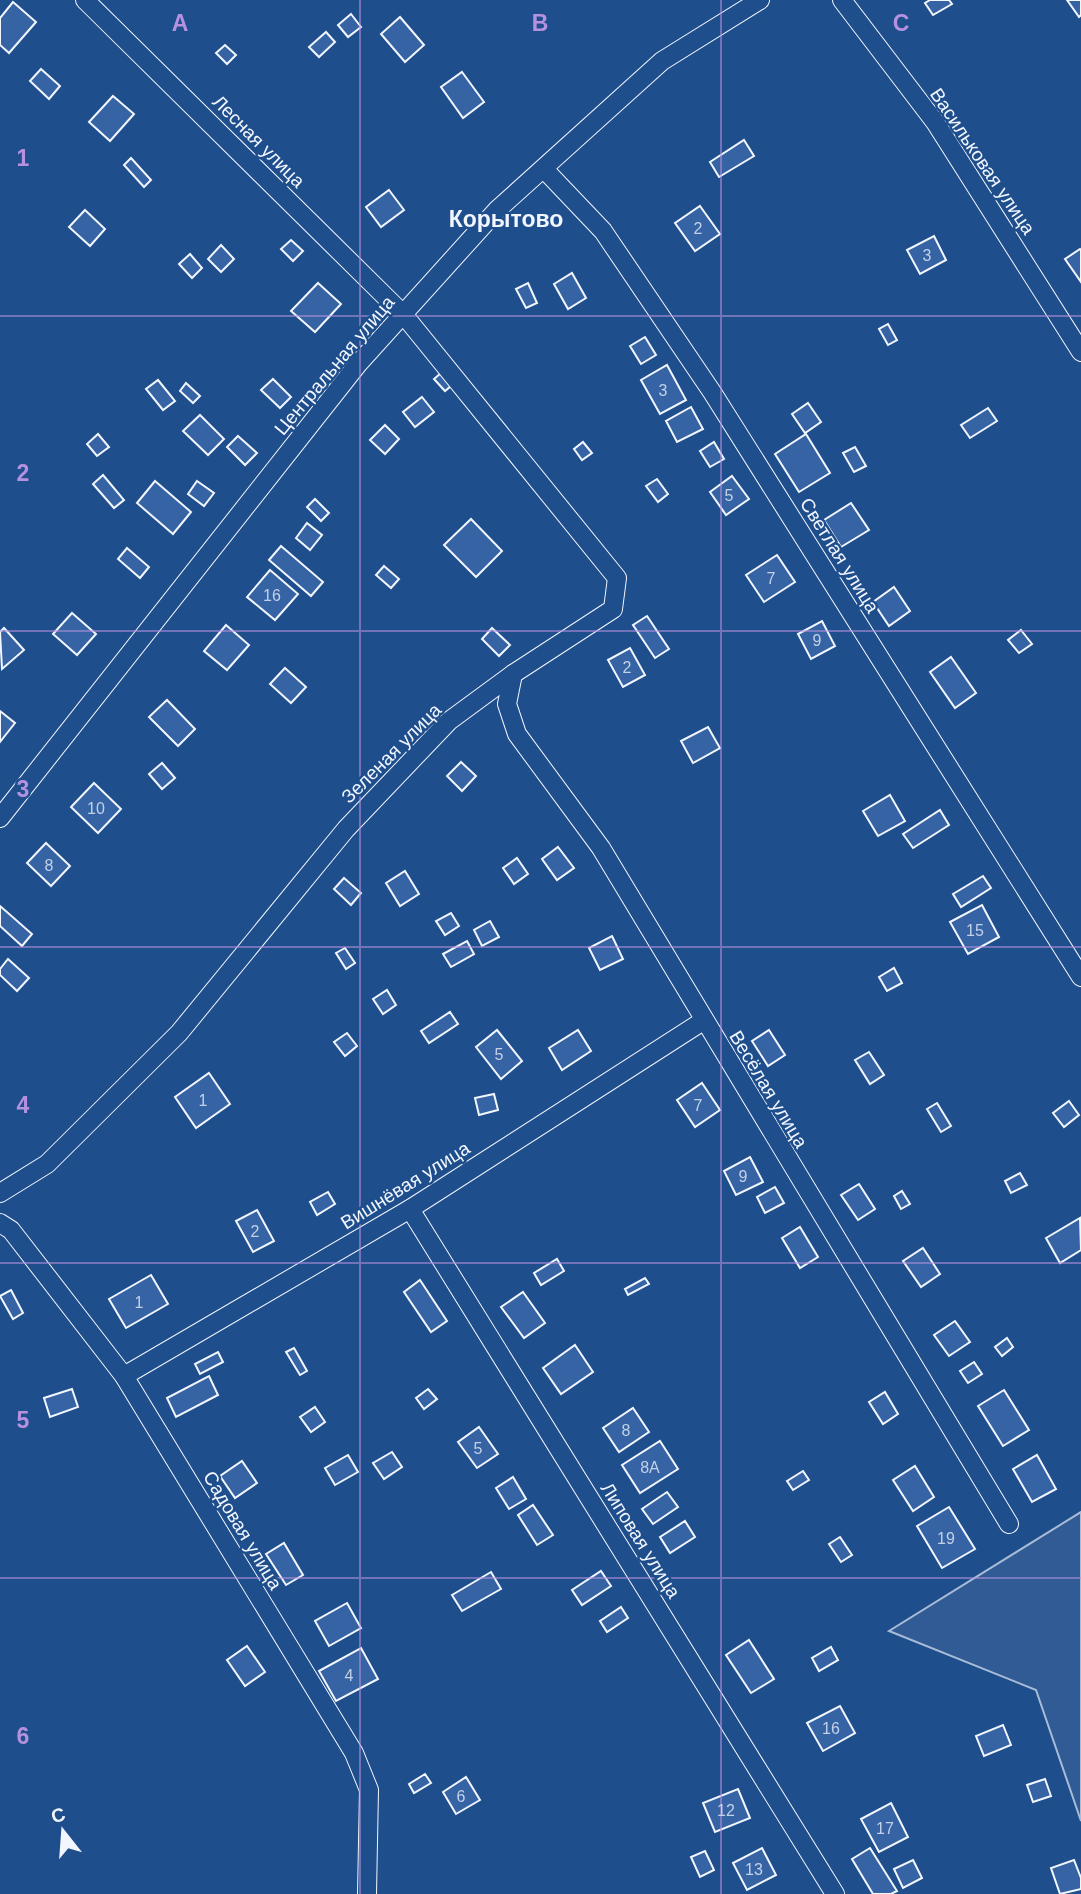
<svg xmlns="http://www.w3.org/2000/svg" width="1081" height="1894" font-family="Helvetica,sans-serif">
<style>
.green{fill:#305b95;stroke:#a8bbd7;stroke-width:2}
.building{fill:#3563a3;stroke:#f2f6ff;stroke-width:2}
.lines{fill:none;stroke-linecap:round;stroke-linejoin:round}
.minor-casing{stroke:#f2f6ff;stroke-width:20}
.minor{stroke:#1f4e8c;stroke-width:18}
.grid{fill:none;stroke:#b691df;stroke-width:2;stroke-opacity:0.55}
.labels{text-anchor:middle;stroke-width:5;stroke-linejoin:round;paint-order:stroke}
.number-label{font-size:16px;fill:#c3d1e8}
.street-label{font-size:19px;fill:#f2f6ff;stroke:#1f4e8c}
.quarter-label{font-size:23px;font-weight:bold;fill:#f2f6ff;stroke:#1f4e8c}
.grid-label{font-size:23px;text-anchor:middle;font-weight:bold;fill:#b691df;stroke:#1f4e8c;stroke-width:5;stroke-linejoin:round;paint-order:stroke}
</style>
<rect width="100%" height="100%" fill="#1f4e8c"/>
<polygon class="green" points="1081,1512 1081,1821 1036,1690 889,1631"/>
<g class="building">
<polygon points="930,0 949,0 952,4 933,15 925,3"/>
<polygon points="1067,0 1081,0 1081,15 1079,17"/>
<polygon points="13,2 36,22 9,53 0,45 0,18"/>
<polygon points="351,14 361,27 348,37 338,25"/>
<polygon points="400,17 424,45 405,62 381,34"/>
<polygon points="326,32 335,42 319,57 309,47"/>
<polygon points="225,45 236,55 227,64 216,53"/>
<polygon points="41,69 60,86 49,99 30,81"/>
<polygon points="462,72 484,102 463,118 441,87"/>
<polygon points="113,96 134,114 110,141 89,122"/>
<polygon points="744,140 754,156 719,177 710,162"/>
<polygon points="131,158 151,180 144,187 124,165"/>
<polygon points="389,190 404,210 381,227 366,207"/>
<polygon points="700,206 720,234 695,251 675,223"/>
<polygon points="85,210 105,229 90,246 69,227"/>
<polygon points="934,236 946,260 920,274 907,250"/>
<polygon points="291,240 303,251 293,261 281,249"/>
<polygon points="221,245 234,259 221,272 208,259"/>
<polygon points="1080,249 1081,250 1081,282 1065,259"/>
<polygon points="190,254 202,268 192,278 179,264"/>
<polygon points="572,273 586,298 568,309 554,284"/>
<polygon points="318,283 341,304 315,332 291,311"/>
<polygon points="528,283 537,303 526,308 516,289"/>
<polygon points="888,324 897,340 888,345 879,329"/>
<polygon points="645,337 656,355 641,364 630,346"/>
<polygon points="667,365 686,400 660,414 641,380"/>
<polygon points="441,373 451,386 445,391 434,379"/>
<polygon points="273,379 291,397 280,408 261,390"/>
<polygon points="158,380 175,401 163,410 146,389"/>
<polygon points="186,383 200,396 193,403 180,391"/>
<polygon points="422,397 434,412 415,427 403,412"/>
<polygon points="808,403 821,422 805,433 792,414"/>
<polygon points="691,407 703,429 677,442 666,421"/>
<polygon points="988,408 997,421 970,438 961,425"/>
<polygon points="200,415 224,439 208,455 183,431"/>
<polygon points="385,425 399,439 385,454 370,440"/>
<polygon points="98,434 109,447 97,456 87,444"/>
<polygon points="806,434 830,473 799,492 775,454"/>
<polygon points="238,436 257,453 245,465 227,447"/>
<polygon points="583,442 592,453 582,460 574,449"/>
<polygon points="714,442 724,459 710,467 700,451"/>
<polygon points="855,447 866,466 854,472 843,453"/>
<polygon points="103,475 124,500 114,508 93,484"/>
<polygon points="732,476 749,499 726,515 710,492"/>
<polygon points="657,479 668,494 658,502 646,486"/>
<polygon points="155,481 191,512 173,534 137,503"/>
<polygon points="197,481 214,493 204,506 188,494"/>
<polygon points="315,499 329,513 321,521 307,507"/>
<polygon points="851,503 869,530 841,547 824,520"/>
<polygon points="471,519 502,551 476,577 444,545"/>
<polygon points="307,523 322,535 310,550 296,538"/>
<polygon points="281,546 323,582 311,596 269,560"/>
<polygon points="127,548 149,567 140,578 118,559"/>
<polygon points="777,555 795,582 764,602 746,575"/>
<polygon points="384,566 399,579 391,588 376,575"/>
<polygon points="270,570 298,594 275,620 247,597"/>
<polygon points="894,587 910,611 889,626 873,602"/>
<polygon points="72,613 96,634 77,655 53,634"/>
<polygon points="647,616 669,649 655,658 633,625"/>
<polygon points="822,621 835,646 811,659 798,634"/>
<polygon points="226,625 249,645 227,670 204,651"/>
<polygon points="4,628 24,650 2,669 0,632"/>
<polygon points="492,628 510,645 499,656 482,639"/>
<polygon points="1021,630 1032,644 1019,653 1008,640"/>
<polygon points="630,648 645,675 623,687 608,660"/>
<polygon points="951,657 976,693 955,708 930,672"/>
<polygon points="285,668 306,687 291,703 270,684"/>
<polygon points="167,700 195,729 178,746 149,717"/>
<polygon points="0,711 15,723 0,742"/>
<polygon points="708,727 720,748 693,763 681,741"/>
<polygon points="461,762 476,776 462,791 447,776"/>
<polygon points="162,763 175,778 162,789 149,774"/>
<polygon points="94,783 121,809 98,833 71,807"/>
<polygon points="890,795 905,821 878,836 863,811"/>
<polygon points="940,810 949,825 913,848 903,834"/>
<polygon points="46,843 70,866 51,886 27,863"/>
<polygon points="558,847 574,868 557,880 542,859"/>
<polygon points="517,858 528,874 514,884 503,868"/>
<polygon points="405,871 419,894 400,906 386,883"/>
<polygon points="983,876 991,888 961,907 953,894"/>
<polygon points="344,878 361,893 351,905 334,889"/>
<polygon points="982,905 999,937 968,954 950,922"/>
<polygon points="0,906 32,934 22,946 0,926"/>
<polygon points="451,913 459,926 445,935 436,921"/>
<polygon points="490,921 499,937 482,946 474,930"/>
<polygon points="612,936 623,959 600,970 589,948"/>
<polygon points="467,941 474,954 451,967 443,954"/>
<polygon points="345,948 355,963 346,969 336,953"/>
<polygon points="8,959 29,978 17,991 0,975 0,969"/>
<polygon points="894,968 902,983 887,991 879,977"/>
<polygon points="387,990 396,1005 383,1014 373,999"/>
<polygon points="450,1012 458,1024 429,1043 421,1031"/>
<polygon points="497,1030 522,1061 501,1079 476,1047"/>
<polygon points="578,1030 591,1051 562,1070 549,1048"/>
<polygon points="769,1030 785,1055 768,1066 752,1041"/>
<polygon points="347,1033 357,1046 345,1056 334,1042"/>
<polygon points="869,1052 884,1075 870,1084 855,1060"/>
<polygon points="209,1073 230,1104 196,1128 175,1097"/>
<polygon points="702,1083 720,1110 695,1127 677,1100"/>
<polygon points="494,1094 498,1110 479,1115 475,1098"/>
<polygon points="1069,1101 1079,1115 1064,1127 1053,1113"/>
<polygon points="937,1103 951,1126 941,1132 927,1109"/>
<polygon points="750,1157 763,1182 736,1195 724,1171"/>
<polygon points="1020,1173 1027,1185 1011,1193 1005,1181"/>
<polygon points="859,1184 875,1209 858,1220 841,1195"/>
<polygon points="775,1187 784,1203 765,1213 757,1197"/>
<polygon points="902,1191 910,1204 901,1209 894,1196"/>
<polygon points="328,1192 335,1204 317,1215 310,1202"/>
<polygon points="257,1210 274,1241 253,1252 236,1221"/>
<polygon points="1080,1218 1081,1250 1060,1263 1046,1238"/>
<polygon points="800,1227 818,1257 800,1268 782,1238"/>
<polygon points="923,1248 940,1274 921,1287 903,1261"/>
<polygon points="557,1259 564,1271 541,1285 534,1273"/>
<polygon points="151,1275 168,1304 126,1328 109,1299"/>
<polygon points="645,1278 649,1284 628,1295 625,1289"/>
<polygon points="420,1280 447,1321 431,1332 404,1292"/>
<polygon points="11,1290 23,1313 13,1319 0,1296"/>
<polygon points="523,1292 545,1323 524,1338 501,1307"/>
<polygon points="955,1321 970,1342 949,1356 934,1335"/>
<polygon points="1007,1338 1013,1347 1002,1356 995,1347"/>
<polygon points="575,1345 593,1372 561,1394 543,1368"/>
<polygon points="294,1348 307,1371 300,1375 286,1352"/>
<polygon points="218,1352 223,1362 200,1374 195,1364"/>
<polygon points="974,1362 982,1374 968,1383 960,1371"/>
<polygon points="209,1376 218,1395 176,1417 167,1398"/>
<polygon points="72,1389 78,1407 50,1417 44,1398"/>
<polygon points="428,1389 437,1399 424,1409 416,1398"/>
<polygon points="1004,1390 1029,1430 1003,1446 978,1406"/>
<polygon points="885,1392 898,1414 883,1424 869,1402"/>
<polygon points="315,1407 325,1422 311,1432 300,1417"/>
<polygon points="633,1408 649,1432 619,1452 603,1428"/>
<polygon points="479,1427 498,1454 477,1468 458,1442"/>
<polygon points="660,1441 678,1469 640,1493 622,1465"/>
<polygon points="392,1452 402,1467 384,1479 373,1463"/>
<polygon points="348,1455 358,1472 335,1485 325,1468"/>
<polygon points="1037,1455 1056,1489 1032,1502 1013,1469"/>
<polygon points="242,1461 257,1483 235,1498 220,1476"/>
<polygon points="915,1466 934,1497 913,1511 893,1480"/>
<polygon points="803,1471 809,1480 793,1490 787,1481"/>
<polygon points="513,1477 526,1499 509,1509 496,1488"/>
<polygon points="667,1492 678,1507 653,1524 642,1509"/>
<polygon points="533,1505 553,1535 537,1545 518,1515"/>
<polygon points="949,1507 975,1549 942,1568 917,1526"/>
<polygon points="685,1521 695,1537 670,1553 660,1537"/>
<polygon points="840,1537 852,1555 841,1562 829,1544"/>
<polygon points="284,1543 303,1575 286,1585 266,1554"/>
<polygon points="601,1571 611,1586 582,1605 572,1590"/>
<polygon points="491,1572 501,1589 462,1611 452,1595"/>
<polygon points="347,1603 361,1628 329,1646 315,1621"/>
<polygon points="621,1607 628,1618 607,1632 600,1621"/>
<polygon points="749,1640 774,1679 751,1693 726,1655"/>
<polygon points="247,1646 265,1672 245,1686 227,1660"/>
<polygon points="831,1647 838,1660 819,1671 812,1658"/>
<polygon points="361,1648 378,1679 336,1701 319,1671"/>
<polygon points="840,1706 855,1733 823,1751 807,1723"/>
<polygon points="1003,1725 1011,1745 984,1756 976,1736"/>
<polygon points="425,1774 431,1783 414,1793 409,1784"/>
<polygon points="466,1777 480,1800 456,1814 443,1792"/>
<polygon points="1045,1779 1051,1796 1033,1802 1027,1785"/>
<polygon points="738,1789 750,1818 715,1832 703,1803"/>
<polygon points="891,1803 908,1837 879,1852 861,1819"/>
<polygon points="762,1848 776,1875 747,1890 733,1863"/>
<polygon points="870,1848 897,1891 891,1894 873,1894 852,1859"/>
<polygon points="705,1851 714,1870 700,1877 691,1857"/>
<polygon points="913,1860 922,1878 903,1888 894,1869"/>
<polygon points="1074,1860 1081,1878 1081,1889 1060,1894 1051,1868"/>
</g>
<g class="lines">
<g class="minor-casing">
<g id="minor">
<polyline points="842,0 935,122 1081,352"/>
<polyline points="544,169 603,231 712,392 1081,977"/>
<polyline points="513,674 507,704 517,734 601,848 1009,1524"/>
<polyline points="0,818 358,364 497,210 662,61 760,0"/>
<polyline points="0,1193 47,1164 179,1033 346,829 449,721 513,674 613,609 617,578 403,314 85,0"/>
<polyline points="410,1209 835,1894"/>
<polyline points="0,1223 11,1230 124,1376 354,1753 369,1790 367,1894"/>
<polyline points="124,1376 410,1209 703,1021"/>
</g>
</g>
<use href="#minor" class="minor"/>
</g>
<path class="grid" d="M360,0v1894M721,0v1894M0,316h1081M0,631h1081M0,947h1081M0,1263h1081M0,1578h1081"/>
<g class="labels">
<g class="number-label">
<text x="698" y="234">2</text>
<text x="927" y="261">3</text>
<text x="663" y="396">3</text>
<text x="729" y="501">5</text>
<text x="771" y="584">7</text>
<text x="272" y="601">16</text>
<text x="817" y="646">9</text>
<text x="627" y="673">2</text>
<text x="96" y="814">10</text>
<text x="49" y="871">8</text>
<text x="975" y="936">15</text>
<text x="499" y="1060">5</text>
<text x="203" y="1106">1</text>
<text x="698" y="1111">7</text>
<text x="743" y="1182">9</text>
<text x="255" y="1237">2</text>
<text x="139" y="1308">1</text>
<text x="626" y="1436">8</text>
<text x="478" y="1454">5</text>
<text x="650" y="1473">8А</text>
<text x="946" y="1544">19</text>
<text x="349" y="1681">4</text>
<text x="831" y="1734">16</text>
<text x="461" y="1802">6</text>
<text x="726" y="1816">12</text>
<text x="885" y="1834">17</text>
<text x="754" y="1875">13</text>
</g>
<g class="street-label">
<text transform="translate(259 141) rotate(45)" y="7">Лесная улица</text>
<text transform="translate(983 161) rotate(56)" y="7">Васильковая улица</text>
<text transform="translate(334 365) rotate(-50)" y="7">Центральная улица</text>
<text transform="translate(840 555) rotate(58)" y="7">Светлая улица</text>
<text transform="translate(391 753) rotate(-45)" y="7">Зеленая улица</text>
<text transform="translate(769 1089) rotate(59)" y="7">Весёлая улица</text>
<text transform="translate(405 1185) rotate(-32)" y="7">Вишнёвая улица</text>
<text transform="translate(243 1530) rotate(59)" y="7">Садовая улица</text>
<text transform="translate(641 1540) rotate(58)" y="7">Липовая улица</text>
</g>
<g class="quarter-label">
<text x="506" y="227">Корытово</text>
</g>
</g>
<g class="grid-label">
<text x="180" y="31">A</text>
<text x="540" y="31">B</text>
<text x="901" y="31">C</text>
<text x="23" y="166">1</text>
<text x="23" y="481">2</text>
<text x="23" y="797">3</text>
<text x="23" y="1113">4</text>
<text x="23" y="1428">5</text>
<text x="23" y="1744">6</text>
</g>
<g transform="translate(63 1831) rotate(343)" stroke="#1f4e8c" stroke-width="5" paint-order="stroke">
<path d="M0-5L12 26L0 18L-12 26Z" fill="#f2f6ff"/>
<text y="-10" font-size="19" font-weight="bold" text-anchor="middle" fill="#f2f6ff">С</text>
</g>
</svg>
